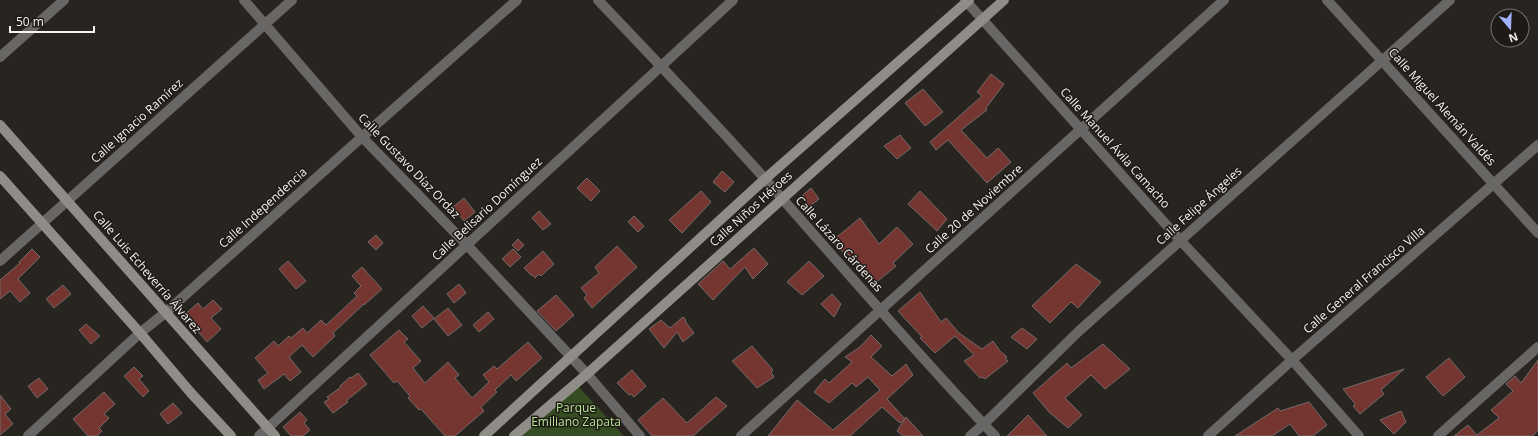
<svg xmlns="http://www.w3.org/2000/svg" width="1538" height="436" font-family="'Open Sans',sans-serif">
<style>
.green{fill:#364c22}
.building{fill:#753632;stroke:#716a69}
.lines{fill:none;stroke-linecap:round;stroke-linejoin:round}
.street{stroke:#696765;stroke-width:10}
.secondary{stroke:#908d89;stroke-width:10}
.labels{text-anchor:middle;stroke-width:3;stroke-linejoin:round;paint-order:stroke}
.street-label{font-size:12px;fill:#f6f4f1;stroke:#1e1b17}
.park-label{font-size:12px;fill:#b7e492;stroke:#1e1b17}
</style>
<rect width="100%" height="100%" fill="#282520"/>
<polygon class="green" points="577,385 624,436 520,436"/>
<g class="building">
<polygon points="991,74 1004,84 986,108 987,110 961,130 987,158 998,148 1011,162 987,183 948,140 936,150 930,142 982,96 977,92"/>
<polygon points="923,89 943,112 925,126 905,103"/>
<polygon points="900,135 911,148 897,159 884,146"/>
<polygon points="722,171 734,182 725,192 713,182"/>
<polygon points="587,178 600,191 591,201 577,188"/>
<polygon points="811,188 819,199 809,207 802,196"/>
<polygon points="701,191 711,202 682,233 669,220"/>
<polygon points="920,191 947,219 937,231 908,204"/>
<polygon points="464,198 475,212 464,221 453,207"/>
<polygon points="539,211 551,224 543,230 532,218"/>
<polygon points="634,216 644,226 638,232 628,222"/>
<polygon points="860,218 879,244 897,227 913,244 893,263 896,266 873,285 847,253 845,254 832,241"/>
<polygon points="376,235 383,243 376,250 368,242"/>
<polygon points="518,239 524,245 518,251 512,245"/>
<polygon points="617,246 637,267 592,308 584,298 587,295 581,288 599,273 595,267"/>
<polygon points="754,248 768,264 753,279 745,267 713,300 698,284 723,261 730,269"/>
<polygon points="32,249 40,257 18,279 30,293 20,302 10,291 0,299 0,280 20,263 19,262"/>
<polygon points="513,249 521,257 510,267 502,259"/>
<polygon points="543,251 554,264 541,276 539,274 535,278 533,275 531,275 524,268"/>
<polygon points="288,261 306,281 296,289 279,269"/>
<polygon points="809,261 824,276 802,295 787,282"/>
<polygon points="1076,264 1101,282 1078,308 1071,302 1050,323 1032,306"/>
<polygon points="362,267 382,289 364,305 364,304 333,333 335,336 313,357 302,345 289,357 301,372 290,381 284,374 264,389 258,380 268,373 255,358 274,341 278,346 289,336 291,338 303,328 307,333 321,320 326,325 357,296 354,293 361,286 352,276"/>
<polygon points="459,284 466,293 454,303 447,294"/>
<polygon points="63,285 71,294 54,308 46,299"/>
<polygon points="920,292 941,322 946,318 959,333 982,349 993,341 1000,351 1007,357 1005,358 1008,361 985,379 982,377 980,378 964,361 974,355 955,336 935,353 920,338 922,337 898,311"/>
<polygon points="832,294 841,304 834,317 821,304"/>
<polygon points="556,295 574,315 556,331 537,311"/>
<polygon points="213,300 222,309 211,318 221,329 207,342 184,315 198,303 203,309"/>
<polygon points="423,306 434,318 422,328 412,316"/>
<polygon points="448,308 462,325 448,336 434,319"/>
<polygon points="488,312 494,319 479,332 473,325"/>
<polygon points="683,317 686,320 685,321 694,333 683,342 677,332 664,348 649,329 661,320 670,328"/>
<polygon points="86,324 100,336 91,344 79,330"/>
<polygon points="1022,328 1037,339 1027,349 1011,337"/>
<polygon points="399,330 408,339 404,342 421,361 413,368 425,383 448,362 459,375 455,378 472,398 489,382 483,375 494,366 497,369 528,342 542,358 516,381 511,375 495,390 497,392 481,407 484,411 455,436 445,436 421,409 419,410 408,398 410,396 397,381 394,383 370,355"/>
<polygon points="871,335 882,346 871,357 892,376 906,364 913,375 887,399 905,419 900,423 882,407 850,436 768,436 797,400 833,430 880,390 868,377 856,387 852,383 829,403 814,392 825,379 829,383 852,362 845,357 860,347"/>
<polygon points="1103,344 1130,369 1105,389 1091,375 1065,398 1082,415 1068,428 1049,412 1033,393 1067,363 1071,368"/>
<polygon points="752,346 773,370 771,372 774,377 757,388 732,361"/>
<polygon points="1449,358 1465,377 1443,396 1426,377"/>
<polygon points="1538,360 1538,430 1533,436 1454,436 1468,425 1477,435 1499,418 1491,410 1513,391 1506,384 1515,376 1521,383"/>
<polygon points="134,367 143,376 139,379 149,391 143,397 124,376"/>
<polygon points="1404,369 1381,390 1384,394 1360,414 1353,406 1355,404 1343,389"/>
<polygon points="632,370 646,386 634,397 631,394 629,395 617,383"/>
<polygon points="358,373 367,384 346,401 348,402 333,413 324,402 329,399 327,397 341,387 340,386 350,377 351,378"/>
<polygon points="39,378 48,389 37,398 28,386"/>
<polygon points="104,392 115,404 104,414 109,418 99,428 102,431 97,436 88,436 73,419"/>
<polygon points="0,395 11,409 5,414 13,424 0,435"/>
<polygon points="716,397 727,406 693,436 652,436 638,420 663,398 687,423"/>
<polygon points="1309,402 1327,425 1313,436 1299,436 1290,424 1272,436 1235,436 1278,408 1280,411"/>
<polygon points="173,403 182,413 168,424 160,414"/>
<polygon points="1401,411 1406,422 1394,434 1380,420"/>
<polygon points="300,412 307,420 304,423 310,430 303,436 291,436 283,427"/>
<polygon points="1028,415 1047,436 1007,436"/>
<polygon points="906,417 923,436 903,436 897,431"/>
</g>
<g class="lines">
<g class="street">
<polyline points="244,0 362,137 467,245 587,374 640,436"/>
<path d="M598,0c56,59 113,118 167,179 76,86 151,174 230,257"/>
<polyline points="965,0 1180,240 1292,360 1359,436"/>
<polyline points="1327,0 1538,233"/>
<polyline points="0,57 64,0"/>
<polyline points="0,261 292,0"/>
<polyline points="28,436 140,333 165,313 362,137 517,0"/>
<polyline points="259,436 733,0"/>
<polyline points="741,436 1224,0"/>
<polyline points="970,436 984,424 1079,331 1450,0"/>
<polyline points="1208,436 1292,360 1538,145"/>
<polyline points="1438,436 1538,347"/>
</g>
<g class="secondary">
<polyline points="0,125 275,436"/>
<polyline points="0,176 140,333 191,393 231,436"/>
<polyline points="484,436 765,179 969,0"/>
<polyline points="514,436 587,374 1004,0"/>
</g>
</g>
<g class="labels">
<g class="street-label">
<text transform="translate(1442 107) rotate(48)" y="4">Calle Miguel Alemán Valdés</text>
<text transform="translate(137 121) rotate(-42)" y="4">Calle Ignacio Ramírez</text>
<text transform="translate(1115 148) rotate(48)" y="4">Calle Manuel Ávila Camacho</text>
<text transform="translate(409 166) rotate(46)" y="4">Calle Gustavo Díaz Ordaz</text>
<text transform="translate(1199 206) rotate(-42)" y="4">Calle Felipe Ángeles</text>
<text transform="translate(263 208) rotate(-42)" y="4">Calle Independencia</text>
<text transform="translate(487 209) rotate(-43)" y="4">Calle Belisario Domínguez</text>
<text transform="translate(751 209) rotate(-42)" y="4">Calle Niños Héroes</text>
<text transform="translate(974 209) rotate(-42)" y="4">Calle 20 de Noviembre</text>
<text transform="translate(839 244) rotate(48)" y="4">Calle Lázaro Cárdenas</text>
<text transform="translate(147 272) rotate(49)" y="4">Calle Luis Echeverría Álvarez</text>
<text transform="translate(1364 280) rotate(-41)" y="4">Calle General Francisco Villa</text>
</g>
<g class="park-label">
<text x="576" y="412">Parque<tspan x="576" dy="14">Emiliano Zapata</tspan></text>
</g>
</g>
<g transform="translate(1510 28) rotate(161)"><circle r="19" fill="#1e1b17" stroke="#74726e"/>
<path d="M0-3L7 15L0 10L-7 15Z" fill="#a3b2fd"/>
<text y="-6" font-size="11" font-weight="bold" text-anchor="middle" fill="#f6f4f1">N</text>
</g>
<path d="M10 26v6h84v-6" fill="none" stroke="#f6f4f1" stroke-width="2"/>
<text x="16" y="26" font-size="12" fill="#f6f4f1" stroke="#1e1b17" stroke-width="3" paint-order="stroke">50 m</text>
</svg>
